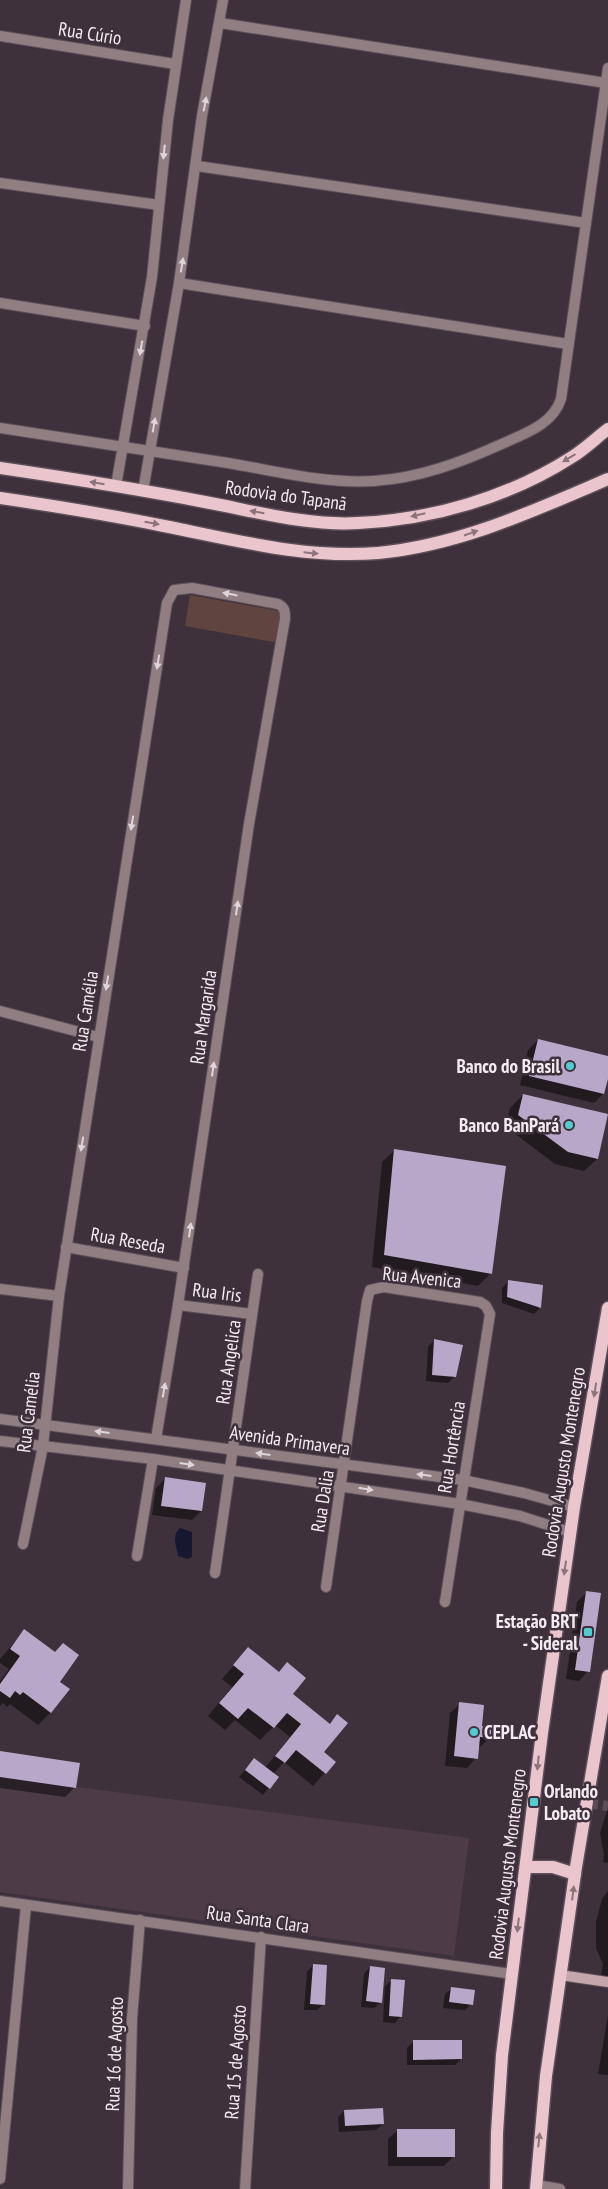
<svg xmlns="http://www.w3.org/2000/svg" width="608" height="2189" font-family="'PT Sans Narrow',sans-serif">
<style>
.built{fill:#4d3b48}
.green{fill:#60443f}
.water{fill:#171732}
.shadow{fill:#0007}
.building{fill:#b9a7ca}
.lines{fill:none;stroke-linecap:round;stroke-linejoin:round}
.minor-tunnel{stroke:#5a4d56;stroke-width:10;stroke-dasharray:10 5;stroke-linecap:butt}
.minor-casing{stroke:#5c4f58;stroke-width:12}
.secondary-casing{stroke:#5c4f58;stroke-width:12}
.primary-casing{stroke:#5c4f58;stroke-width:15}
.minor{stroke:#907e82;stroke-width:10}
.secondary{stroke:#c4a6ac;stroke-width:10}
.primary{stroke:#ebc5cd;stroke-width:12}
.oneway{fill:#e0d4db}
.oneway2{fill:#8c747d}
.poi-dot{fill:#52ccd0;stroke:#3f313b;stroke-width:2}
.labels{text-anchor:middle;stroke-width:5;stroke-linejoin:round;paint-order:stroke}
.street-label{font-size:19px;fill:#f4eaf1;stroke:#3f313b}
.poi-label{font-size:19px;font-weight:bold;fill:#f4eaf1;stroke:#3f313b;text-anchor:end}
</style>
<rect width="100%" height="100%" fill="#3f313b"/>
<polygon class="built" points="0,1777 469,1838 454,1956 0,1892"/>
<polygon class="green" points="190,595 284,612 279,643 185,626"/>
<path class="water" d="M180,1528l12,4v25l-5,2 -9,-3c-1,-9 -7,-20 2,-28z"/>
<g class="shadow">
<polygon points="538,1040 608,1057 608,1074 603,1094 594,1103 520,1085 528,1050"/>
<polygon points="523,1095 597,1159 584,1171 555,1164 506,1127 510,1108"/>
<polygon points="395,1150 491,1273 478,1286 372,1267 382,1162"/>
<polygon points="508,1282 540,1308 534,1314 502,1303 502,1288"/>
<polygon points="434,1340 455,1376 448,1383 426,1381 428,1347"/>
<polygon points="165,1479 201,1511 192,1520 152,1515 156,1488"/>
<polygon points="587,1592 588,1671 579,1681 566,1679 577,1602"/>
<polygon points="24,1631 58,1682 51,1712 38,1725 10,1704 7,1707 3,1703 0,1706 0,1681 9,1669 0,1663 0,1659"/>
<polygon points="248,1649 278,1673 287,1664 291,1695 329,1725 337,1716 322,1753 334,1762 313,1786 284,1762 273,1774 277,1777 263,1795 239,1777 254,1760 265,1768 290,1737 275,1725 260,1740 235,1720 225,1730 208,1716 232,1687 222,1679"/>
<polygon points="460,1704 490,1738 480,1747 478,1747 476,1758 467,1768 445,1766 450,1713"/>
<polygon points="0,1752 75,1787 65,1797 0,1788"/>
<polygon points="608,1808 608,1863 603,1862 604,1855 600,1833"/>
<polygon points="608,1891 608,1977 601,1976 603,1964 596,1948 596,1922 602,1899"/>
<polygon points="313,1965 324,2004 317,2010 304,2010 307,1972"/>
<polygon points="370,1967 381,2002 374,2008 361,2007 364,1974"/>
<polygon points="392,1980 401,2016 395,2023 383,2022 385,1986"/>
<polygon points="452,1988 471,2004 465,2010 443,2008 445,1994"/>
<polygon points="608,2015 608,2075 598,2074"/>
<polygon points="413,2042 461,2059 455,2065 407,2065 407,2048"/>
<polygon points="344,2111 383,2124 376,2130 339,2132 338,2117"/>
<polygon points="398,2130 454,2156 444,2166 388,2166 388,2139"/>
</g>
<g class="building">
<polygon points="538,1039 608,1056 608,1079 604,1094 529,1076"/>
<polygon points="523,1094 608,1114 598,1159 568,1152 518,1115"/>
<polygon points="394,1149 506,1166 492,1274 384,1255"/>
<polygon points="508,1280 543,1285 541,1308 507,1297"/>
<polygon points="434,1339 463,1345 456,1377 432,1375"/>
<polygon points="165,1477 206,1483 202,1511 161,1506"/>
<polygon points="586,1591 601,1593 590,1672 575,1670"/>
<polygon points="24,1629 55,1652 63,1643 79,1655 60,1682 70,1689 51,1713 23,1692 20,1695 15,1691 10,1698 0,1691 0,1684 20,1656 10,1649"/>
<polygon points="248,1647 279,1672 287,1662 306,1678 293,1694 330,1724 337,1714 348,1723 324,1752 336,1762 326,1774 296,1750 285,1763 275,1756 301,1724 287,1713 274,1728 248,1708 238,1719 219,1703 244,1674 233,1665"/>
<polygon points="459,1702 484,1705 482,1726 492,1727 491,1738 480,1737 478,1759 454,1756"/>
<polygon points="0,1751 80,1763 76,1788 0,1777"/>
<polygon points="254,1758 279,1777 270,1789 245,1770"/>
<polygon points="313,1964 327,1965 325,2005 310,2004"/>
<polygon points="370,1966 385,1968 382,2003 366,2001"/>
<polygon points="391,1979 405,1980 402,2017 389,2016"/>
<polygon points="451,1987 475,1990 473,2005 449,2002"/>
<polygon points="413,2040 462,2040 462,2059 413,2060"/>
<polygon points="383,2108 384,2124 345,2126 344,2110"/>
<rect x="397" y="2129" width="58" height="28"/>
</g>
<g class="lines">
<polyline class="minor-tunnel" points="588,1803 608,1806"/>
<g class="minor-casing">
<g id="minor">
<polyline points="220,23 606,83"/>
<polyline points="0,36 175,64"/>
<polyline points="197,166 586,223"/>
<polyline points="0,183 159,205"/>
<polyline points="179,283 568,344"/>
<polyline points="0,303 145,326"/>
<path d="M0,428c76,11 152,23 228,35 48,8 96,21 146,18 46,-3 88,-19 130,-38 22,-10 49,-19 57,-44l47,-331"/>
<polyline points="116,486 152,277 168,120 186,0"/>
<polyline points="143,491 179,283 202,116 223,0"/>
<polyline points="0,1011 98,1037"/>
<polyline points="66,1247 184,1268"/>
<polyline points="0,1289 59,1296"/>
<polyline points="178,1305 252,1314"/>
<polyline points="0,1419 463,1480 524,1493 574,1507"/>
<polyline points="0,1441 153,1459 460,1504 520,1516 570,1532"/>
<path d="M23,1544l20,-98 16,-150 108,-693 7,-13 18,-2 86,16c7,3 7,8 7,15l-36,205 -71,481 -22,134"/>
<polyline points="137,1556 153,1459"/>
<polyline points="215,1573 258,1274"/>
<polyline points="326,1587 367,1301 370,1290 384,1287 480,1302 486,1306 490,1314 445,1602"/>
<polyline points="0,1901 512,1974"/>
<polyline points="0,2179 26,1905"/>
<polyline points="536,2185 560,2189"/>
<polyline points="128,2189 132,2018 140,1920"/>
<polyline points="245,2189 261,1937"/>
</g>
</g>
<g class="secondary-casing">
<polyline id="secondary" points="560,1975 608,1982"/>
</g>
<g class="primary-casing">
<g id="primary">
<path d="M0,468c68,10 137,21 205,34 49,9 102,24 153,21 73,-3 152,-26 214,-66 13,-8 24,-19 36,-28"/>
<path d="M0,498c55,8 110,17 164,28 71,14 141,33 214,27 82,-8 155,-42 230,-74"/>
<polyline points="527,1867 553,1867 575,1874"/>
<polyline points="496,2189 497,2133 502,2055 542,1733 574,1507 608,1308"/>
<polyline points="536,2189 546,2076 576,1867 608,1676"/>
</g>
</g>
<use href="#minor" class="minor"/>
<use href="#secondary" class="secondary"/>
<use href="#primary" class="primary"/>
</g>
<defs><path id="oneway-solid" d="M-6-.8H1V-3.2L6.5 0L1 3.2V.8H-6Z" transform="scale(1.25)"/></defs>
<g class="oneway">
<use href="#oneway-solid" transform="translate(205 104) rotate(-79)"/>
<use href="#oneway-solid" transform="translate(164 152) rotate(96)"/>
<use href="#oneway-solid" transform="translate(182 265) rotate(-81)"/>
<use href="#oneway-solid" transform="translate(141 348) rotate(100)"/>
<use href="#oneway-solid" transform="translate(154 425) rotate(-80)"/>
<use href="#oneway-solid" transform="translate(230 594) rotate(-169)"/>
<use href="#oneway-solid" transform="translate(158 662) rotate(99)"/>
<use href="#oneway-solid" transform="translate(132 823) rotate(99)"/>
<use href="#oneway-solid" transform="translate(237 908) rotate(-82)"/>
<use href="#oneway-solid" transform="translate(107 983) rotate(99)"/>
<use href="#oneway-solid" transform="translate(213 1069) rotate(-82)"/>
<use href="#oneway-solid" transform="translate(82 1144) rotate(99)"/>
<use href="#oneway-solid" transform="translate(190 1230) rotate(-82)"/>
<use href="#oneway-solid" transform="translate(164 1390) rotate(-80)"/>
<use href="#oneway-solid" transform="translate(102 1432) rotate(-173)"/>
<use href="#oneway-solid" transform="translate(263 1454) rotate(-172)"/>
<use href="#oneway-solid" transform="translate(187 1464) rotate(8)"/>
<use href="#oneway-solid" transform="translate(424 1475) rotate(-173)"/>
<use href="#oneway-solid" transform="translate(366 1489) rotate(9)"/>
</g>
<g class="oneway2">
<use href="#oneway-solid" transform="translate(569 458) rotate(149)"/>
<use href="#oneway-solid" transform="translate(97 483) rotate(-171)"/>
<use href="#oneway-solid" transform="translate(257 512) rotate(-170)"/>
<use href="#oneway-solid" transform="translate(418 515) rotate(167)"/>
<use href="#oneway-solid" transform="translate(152 523) rotate(10)"/>
<use href="#oneway-solid" transform="translate(471 533) rotate(-19)"/>
<use href="#oneway-solid" transform="translate(311 553) rotate(6)"/>
<use href="#oneway-solid" transform="translate(595 1390) rotate(99)"/>
<use href="#oneway-solid" transform="translate(565 1568) rotate(98)"/>
<use href="#oneway-solid" transform="translate(538 1763) rotate(96)"/>
<use href="#oneway-solid" transform="translate(573 1893) rotate(-83)"/>
<use href="#oneway-solid" transform="translate(518 1925) rotate(97)"/>
<use href="#oneway-solid" transform="translate(539 2140) rotate(-84)"/>
</g>
<g class="poi-dot">
<circle cx="570" cy="1066" r="5"/>
<circle cx="569" cy="1125" r="5"/>
<rect x="583" y="1627" width="10" height="10" rx="2.5"/>
<circle cx="474" cy="1732" r="5"/>
<rect x="529" y="1797" width="10" height="10" rx="2.5"/>
</g>
<g class="labels">
<g class="street-label">
<text transform="translate(90 33) rotate(9)" y="7">Rua Cúrio</text>
<text transform="translate(286 495) rotate(8)" y="7">Rodovia do Tapanã</text>
<text transform="translate(85 1011) rotate(-81)" y="7">Rua Camélia</text>
<text transform="translate(203 1017) rotate(-82)" y="7">Rua Margarida</text>
<text transform="translate(128 1240) rotate(10)" y="7">Rua Reseda</text>
<text transform="translate(422 1277) rotate(6)" y="7">Rua Avenica</text>
<text transform="translate(217 1292) rotate(7)" y="7">Rua Iris</text>
<text transform="translate(228 1362) rotate(-82)" y="7">Rua Angelica</text>
<text transform="translate(28 1412) rotate(-83)" y="7">Rua Camélia</text>
<text transform="translate(290 1440) rotate(8)" y="7">Avenida Primavera</text>
<text transform="translate(451 1447) rotate(-81)" y="7">Rua Hortência</text>
<text transform="translate(563 1462) rotate(-81)" y="7">Rodovia Augusto Montenegro</text>
<text transform="translate(322 1501) rotate(-81)" y="7">Rua Dalia</text>
<text transform="translate(507 1864) rotate(-83)" y="7">Rodovia Augusto Montenegro</text>
<text transform="translate(258 1919) rotate(8)" y="7">Rua Santa Clara</text>
<text transform="translate(114 2054) rotate(-88)" y="7">Rua 16 de Agosto</text>
<text transform="translate(235 2062) rotate(-86)" y="7">Rua 15 de Agosto</text>
</g>
<g class="poi-label">
<text x="560" y="1073">Banco do Brasil</text>
<text x="559" y="1132">Banco BanPará</text>
<text x="578" y="1628">Estação BRT<tspan x="578" dy="22">- Sideral</tspan></text>
<text x="484" y="1739" text-anchor="start">CEPLAC</text>
<text x="544" y="1798" text-anchor="start">Orlando<tspan x="544" dy="22">Lobato</tspan></text>
</g>
</g>
</svg>
